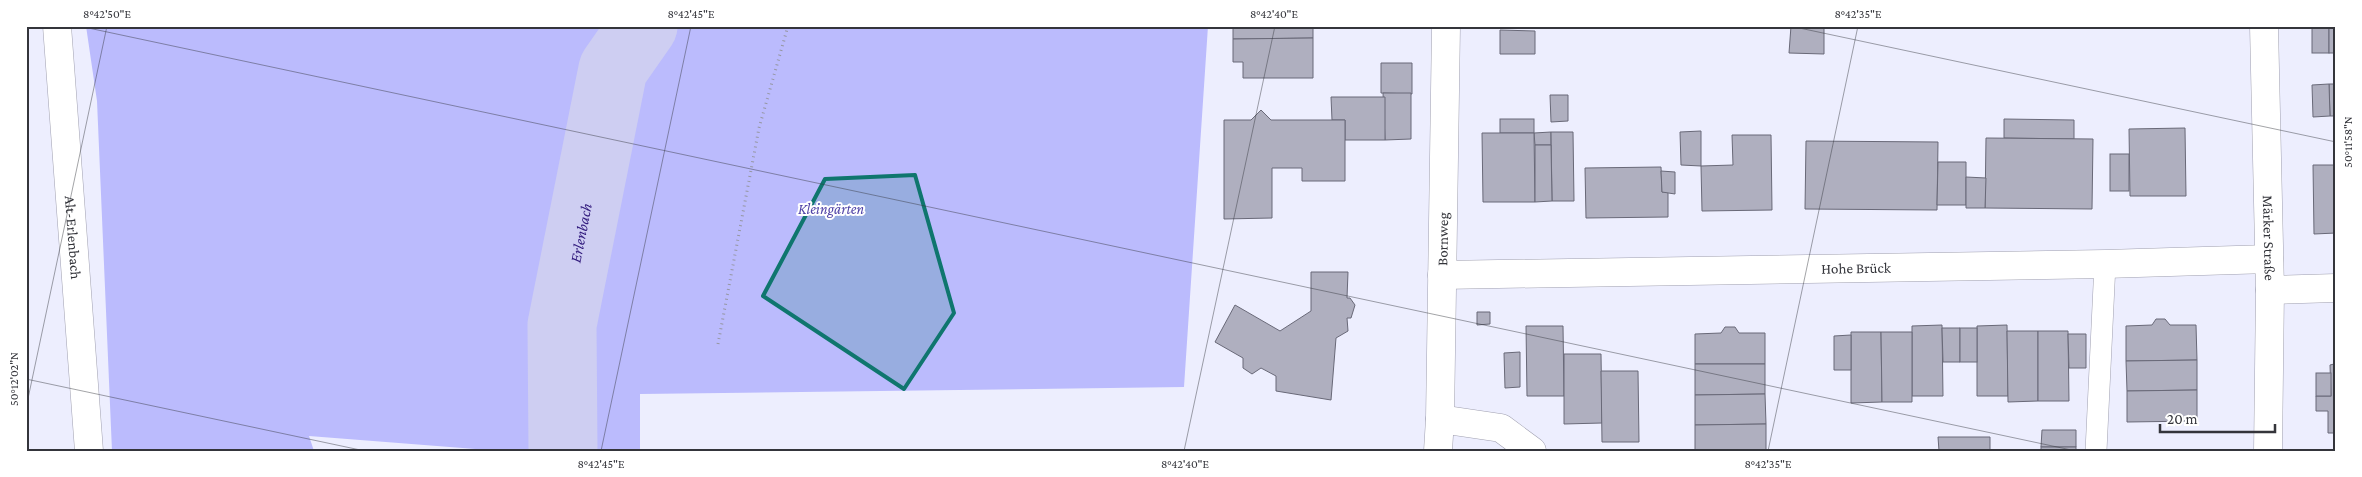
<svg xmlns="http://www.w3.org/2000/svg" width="2362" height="477" font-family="'Crimson Pro',serif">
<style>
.green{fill:#bbbbfd}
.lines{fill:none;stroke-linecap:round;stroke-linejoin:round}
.river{stroke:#cecef2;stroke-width:69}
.building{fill:#afafbf;stroke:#696978}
.lane-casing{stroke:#a0a0b0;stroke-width:22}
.street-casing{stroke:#a0a0b0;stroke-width:29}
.path{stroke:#9697a3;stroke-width:3;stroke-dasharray:1 4;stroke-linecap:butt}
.lane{stroke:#fff;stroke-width:21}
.street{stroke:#fff;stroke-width:28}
.marked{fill:#0f766e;fill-opacity:0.2;stroke:#0f766e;stroke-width:4;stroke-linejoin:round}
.ticks{fill:none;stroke:#34353b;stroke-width:1;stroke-opacity:0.45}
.labels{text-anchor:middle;stroke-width:4;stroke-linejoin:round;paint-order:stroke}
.park-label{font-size:15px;font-style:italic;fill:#5043a7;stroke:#fff}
.street-label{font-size:15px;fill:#34353b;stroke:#fff}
.water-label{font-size:16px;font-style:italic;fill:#311a7d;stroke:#fff}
.neatline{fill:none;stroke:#34353b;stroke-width:2}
.ticks-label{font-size:12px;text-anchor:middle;fill:#34353b}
</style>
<rect width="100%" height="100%" fill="#edeefe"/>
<polygon class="green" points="86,26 1208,26 1184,387 640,394 640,451 501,451 309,436 314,451 112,451 97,101"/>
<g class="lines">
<path class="river" id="s1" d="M563,451l-1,-126 51,-256 30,-43"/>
</g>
<g class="building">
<polygon points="1233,26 1313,26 1313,38 1233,39"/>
<polygon points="1791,26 1824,26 1824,54 1789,53"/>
<rect x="2312" y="26" width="17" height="27"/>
<rect x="2329" y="26" width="7" height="27"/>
<polygon points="1500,30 1535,31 1535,54 1500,54"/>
<polygon points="1313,38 1313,78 1243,78 1243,62 1233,62 1233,39"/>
<polygon points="1381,63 1412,63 1412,94 1381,93"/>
<polygon points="2329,84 2336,84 2336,116 2330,116"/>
<polygon points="2329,84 2330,116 2313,117 2312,85"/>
<polygon points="1383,93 1411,93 1411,139 1385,140"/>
<polygon points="1550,95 1568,95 1568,121 1551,122"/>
<polygon points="1331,97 1385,97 1385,140 1345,140 1345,120 1332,120"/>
<polygon points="1261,110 1271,120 1345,120 1345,181 1302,181 1302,168 1272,168 1272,218 1224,219 1224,120 1251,120"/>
<rect x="1500" y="119" width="34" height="14"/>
<polygon points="2004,119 2074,120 2074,139 2004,138"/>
<polygon points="2185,128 2186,196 2130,196 2129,129"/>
<polygon points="1701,131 1701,166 1681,165 1680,132"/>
<polygon points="1551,132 1551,145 1535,145 1534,133"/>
<polygon points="1551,132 1573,132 1574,201 1552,201"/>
<polygon points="1482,133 1534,133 1535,202 1483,202"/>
<polygon points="1732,135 1771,135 1772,210 1702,211 1701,166 1733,165"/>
<polygon points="1986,138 2093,139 2092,209 1985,208"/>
<polygon points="1806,141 1938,142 1937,210 1805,209"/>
<polygon points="1535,145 1551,145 1552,201 1535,202"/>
<rect x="2110" y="154" width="19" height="37"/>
<polygon points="1938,162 1966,162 1966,205 1937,205"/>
<polygon points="2313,165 2336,165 2336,233 2314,234"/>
<polygon points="1661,167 1662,192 1668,192 1668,217 1586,218 1585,168"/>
<polygon points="1661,171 1675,172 1675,194 1662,192"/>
<polygon points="1966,177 1986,178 1985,208 1966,208"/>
<polygon points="1311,272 1348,272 1347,298 1350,298 1355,305 1351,318 1347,318 1348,331 1336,338 1331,400 1276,391 1276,376 1261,368 1252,374 1243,368 1243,358 1215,342 1235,305 1280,331 1311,311"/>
<polygon points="1477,312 1490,312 1490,324 1477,325"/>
<polygon points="2156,319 2165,319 2170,325 2196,325 2197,360 2126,361 2126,326 2152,325"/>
<polygon points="1942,325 1943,396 1912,396 1912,326"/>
<polygon points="2007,325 2008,396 1977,396 1977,326"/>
<polygon points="1526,326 1563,326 1564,396 1527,396"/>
<polygon points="1725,327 1735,327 1739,333 1765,333 1765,364 1695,364 1695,334 1721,333"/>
<polygon points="1942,328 1960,328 1960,362 1943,362"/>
<rect x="1960" y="328" width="17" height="34"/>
<polygon points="2007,331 2038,331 2038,401 2008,402"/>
<polygon points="2038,331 2068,331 2069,401 2038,401"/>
<polygon points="1851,332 1881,332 1882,402 1851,403"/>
<polygon points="1881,332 1912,332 1912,402 1882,402"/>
<polygon points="2068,334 2086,334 2086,368 2069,368"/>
<polygon points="1851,335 1851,370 1834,370 1834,336"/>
<polygon points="1520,352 1520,387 1505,388 1504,353"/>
<polygon points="1564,354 1601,354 1602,423 1564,424"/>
<polygon points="2197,360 2197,390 2127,391 2126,361"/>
<polygon points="1695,364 1765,364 1765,394 1695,395"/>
<polygon points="2334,364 2336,433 2328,433 2328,411 2316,411 2316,396 2331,396 2330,365"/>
<polygon points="1601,371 1638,371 1639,442 1602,442"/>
<rect x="2316" y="373" width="15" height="23"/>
<polygon points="2197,390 2197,421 2127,422 2127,391"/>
<polygon points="1765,394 1766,424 1695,425 1695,395"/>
<polygon points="1766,424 1766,451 1695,451 1695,425"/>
<polygon points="2042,430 2076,430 2076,447 2041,447"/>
<polygon points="1938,437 1990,437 1990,451 1939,451"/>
<rect x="2041" y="447" width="35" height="4"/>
</g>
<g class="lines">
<g class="lane-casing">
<polyline id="lane" points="2096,451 2105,264"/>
</g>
<g class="street-casing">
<g id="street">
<path id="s2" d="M57,26l32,425"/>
<path id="s3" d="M2264,26l6,264 -2,161"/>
<path id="s4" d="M1442,275l663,-11 164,-5"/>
<polyline points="2270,290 2336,288"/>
<polyline points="1440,419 1501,428 1532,451"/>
<path id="s5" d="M1438,451l2,-32 6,-393"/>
</g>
</g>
<polyline class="path" points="718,344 759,128 788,26"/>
<use href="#lane" class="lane"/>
<use href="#street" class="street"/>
</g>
<path class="marked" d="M915,175l39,138 -50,76 -141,-93 62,-117z"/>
<path class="ticks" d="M79,26l1997,425M1790,26l546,116M26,379l339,72M26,408l81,-382M601,451l90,-425M1184,451l91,-425M1768,451l90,-425"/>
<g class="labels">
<g class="park-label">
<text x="831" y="214">Kleingärten</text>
</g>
<g class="street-label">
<text dy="5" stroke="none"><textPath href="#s2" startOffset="212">Alt-Erlenbach</textPath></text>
<text dy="5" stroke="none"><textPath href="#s3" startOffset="212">Märker Straße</textPath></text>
<text dy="5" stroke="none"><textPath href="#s5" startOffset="212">Bornweg</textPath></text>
<text dy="5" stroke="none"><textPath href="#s4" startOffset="414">Hohe Brück</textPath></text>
</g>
<g class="water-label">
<text dy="6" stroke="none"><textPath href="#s1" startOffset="220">Erlenbach</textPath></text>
</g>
</g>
<rect width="2362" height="477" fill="none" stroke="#ffffff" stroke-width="55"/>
<path d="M2160 424v8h115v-8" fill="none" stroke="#34353b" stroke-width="2.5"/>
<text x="2167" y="424" font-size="15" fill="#34353b" stroke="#ffffff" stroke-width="4" paint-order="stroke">20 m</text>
<rect x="28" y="28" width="2306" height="422" class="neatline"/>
<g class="ticks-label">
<text x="107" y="18">8°42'50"E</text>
<text x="691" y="18">8°42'45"E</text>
<text x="1274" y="18">8°42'40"E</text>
<text x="1858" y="18">8°42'35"E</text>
<text transform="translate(2348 142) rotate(-90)" y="4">50°11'58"N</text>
<text transform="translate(14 379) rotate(-90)" y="4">50°12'02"N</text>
<text x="601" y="468">8°42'45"E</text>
<text x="1185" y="468">8°42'40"E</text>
<text x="1768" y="468">8°42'35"E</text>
</g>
</svg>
